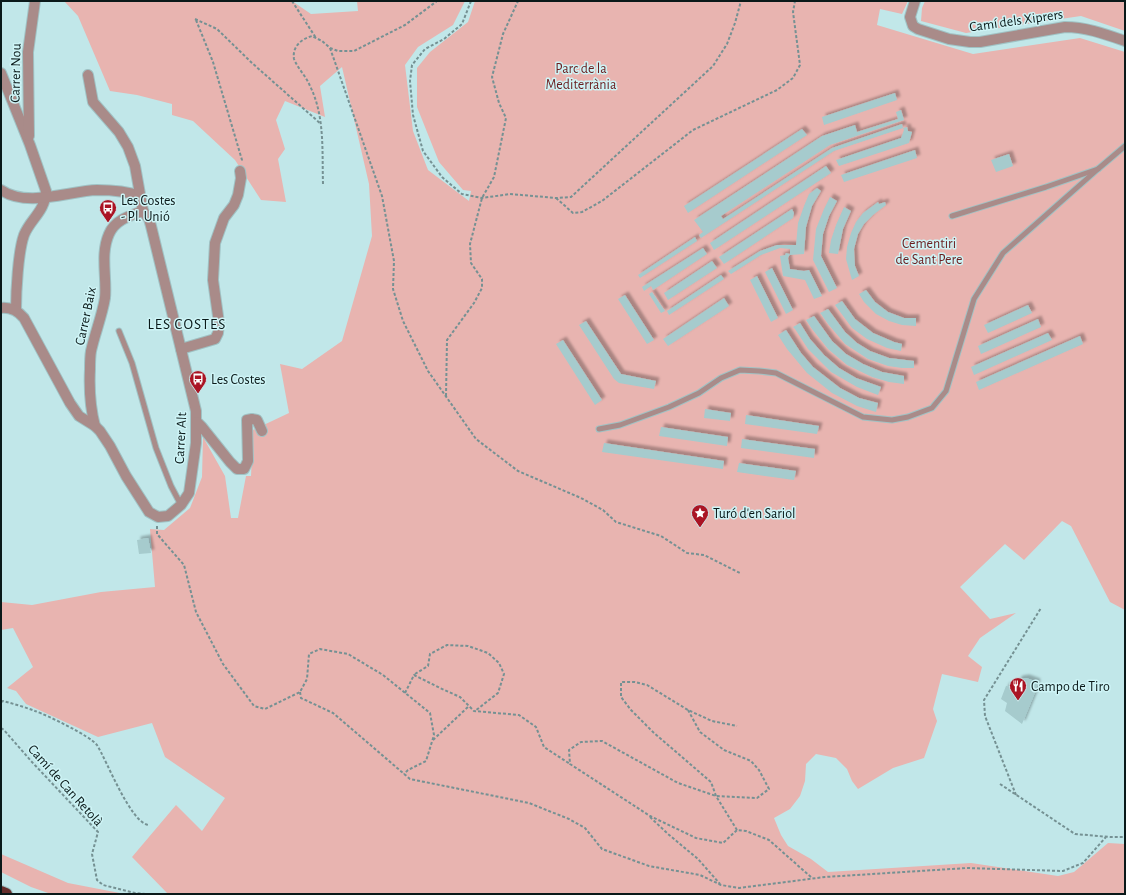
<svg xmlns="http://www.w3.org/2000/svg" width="1126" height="895" font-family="'Alegreya Sans',sans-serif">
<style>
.green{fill:#e8b4b0}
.building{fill:#a6cbcd;filter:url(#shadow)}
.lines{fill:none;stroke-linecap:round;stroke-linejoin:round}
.lane-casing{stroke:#a0c2c4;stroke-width:7}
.street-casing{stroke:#a0c2c4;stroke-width:12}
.highway-casing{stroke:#a0c2c4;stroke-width:14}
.path{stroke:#759193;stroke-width:2;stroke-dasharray:3 2;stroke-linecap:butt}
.lane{stroke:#a98b89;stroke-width:5}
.street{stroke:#a98b89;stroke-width:10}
.highway{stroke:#652e2c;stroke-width:12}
.labels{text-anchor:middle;stroke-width:3;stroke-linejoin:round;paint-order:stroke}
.street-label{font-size:14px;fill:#0a1919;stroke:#cef4f6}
.park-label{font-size:14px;fill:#6b1d1e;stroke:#cef4f6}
.poi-label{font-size:14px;fill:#0a1919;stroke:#cef4f6;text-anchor:start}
.neighbourhood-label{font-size:15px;letter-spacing:1px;fill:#0a1919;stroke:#cef4f6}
</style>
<defs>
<filter id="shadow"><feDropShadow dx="3.5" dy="-3.5" stdDeviation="1" flood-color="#0004"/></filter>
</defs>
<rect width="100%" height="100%" fill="#c1e7e9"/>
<g class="green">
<polygon points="64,1 292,1 311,14 358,11 357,1 465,1 453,25 418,47 405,65 413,131 428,170 469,201 471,191 463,190 439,162 417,107 417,68 430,52 468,22 475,1 908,1 902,14 880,9 877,25 973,54 1080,38 1125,52 1125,610 1110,602 1071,526 1062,521 1024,560 1005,544 960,587 990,619 1016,613 980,638 968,656 982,667 978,682 942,674 933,709 937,721 924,758 893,768 858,789 852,781 847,769 836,758 816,754 806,764 805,781 800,796 790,809 774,818 781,835 788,846 811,859 828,872 971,863 1058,876 1074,872 1108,843 1125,844 1125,894 168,894 132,857 176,805 202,831 225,798 165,757 152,723 98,737 26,704 16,691 7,688 33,667 13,628 1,630 1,602 32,605 101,592 155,587 150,529 164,530 190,508 202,477 203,437 225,476 231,518 238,518 246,476 251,476 253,430 289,413 280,364 302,369 342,341 372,236 369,184 342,67 320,86 325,117 285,101 276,120 285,149 278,159 286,202 261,200 235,160 193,121 172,115 172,104 137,95 110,91 78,16"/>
<polygon points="925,1 1125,1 1125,31 1081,16 966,33 921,21 922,8"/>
<polygon points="1,854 68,883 125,894 51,894 31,887 1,872"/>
</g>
<g class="building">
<polygon points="895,93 897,100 824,125 822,117"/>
<polygon points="901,110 904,120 830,145 721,216 723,219 832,148 902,124 903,128 834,151 701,238 699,235 703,232 694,220 822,136 855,125 857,132 898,119 896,112"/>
<polygon points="907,127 908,131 912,132 909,143 839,166 836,160 901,138 904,130 903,128"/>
<polygon points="802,129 807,135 688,213 684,206"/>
<polygon points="915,150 917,158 844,182 841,175"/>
<polygon points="1009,154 1013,166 996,172 991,160"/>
<polygon points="826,166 831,173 714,250 710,243"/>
<polygon points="817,188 821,191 812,206 806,227 804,254 790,255 790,249 780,248 761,255 731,274 728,271 760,251 777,245 796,245 798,223 804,206 809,194"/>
<polygon points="830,197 837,201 829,216 823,234 821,256 837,288 829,292 813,260 816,229 824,209"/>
<polygon points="878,202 879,204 885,202 886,205 873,215 864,224 858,234 854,249 855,266 859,276 852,280 846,259 847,247 851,233 856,222 863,213"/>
<polygon points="844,207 851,211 843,229 838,254 829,253 831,240 836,225"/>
<polygon points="792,209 794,213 793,218 724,264 719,257"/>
<polygon points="695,237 697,241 640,278 638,275"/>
<polygon points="703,248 707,254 653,290 651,286 644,291 642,287"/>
<polygon points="786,253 790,254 788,258 790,269 804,271 809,270 822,296 814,299 805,280 783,276 780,256 785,255"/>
<polygon points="712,261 717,268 668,300 664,293"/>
<polygon points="772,268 793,310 786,314 765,272"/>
<polygon points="721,275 724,279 669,315 667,311"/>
<polygon points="757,276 778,318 771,322 750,280"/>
<polygon points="866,290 875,302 888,312 904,318 916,318 916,326 902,325 889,321 876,314 864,302 859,294"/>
<polygon points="652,292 665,311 661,313 649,294"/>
<polygon points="625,295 654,340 647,344 618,299"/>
<polygon points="724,298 729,306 668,346 663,339"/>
<polygon points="842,301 855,319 873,333 894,342 902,344 901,351 887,348 867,339 852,328 835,305"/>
<polygon points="1028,305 1032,313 988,333 984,325"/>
<polygon points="828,309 845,332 857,343 870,351 889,358 914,361 914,368 902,368 888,366 868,359 845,344 828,324 821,314 820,313"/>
<polygon points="814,316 832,341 846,354 863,364 882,372 904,376 904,384 889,382 872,377 847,365 828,349 812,329 806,320"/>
<polygon points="1038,319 1041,327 981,354 978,346"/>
<polygon points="586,321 621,374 656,381 654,389 619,383 614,379 579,325"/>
<polygon points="800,323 810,339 824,355 839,368 856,378 881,387 878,395 857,387 831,372 808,349 795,329 793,327"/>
<polygon points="786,330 801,353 813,367 840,388 859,398 878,403 876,412 857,406 832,393 807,373 787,349 778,335"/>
<polygon points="1048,333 1052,340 974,375 971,367"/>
<polygon points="1080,336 1083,344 979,390 976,382"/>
<polygon points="563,340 602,400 595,405 556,344"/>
<polygon points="705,409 731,413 730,421 704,418"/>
<polygon points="746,415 819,426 817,434 745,424"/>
<polygon points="661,427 728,437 727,446 659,436"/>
<polygon points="742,439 815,449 814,458 741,448"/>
<polygon points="604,443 724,461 723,469 602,452"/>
<polygon points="739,463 796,471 794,480 737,472"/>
<polygon points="148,538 151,553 139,554 137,540"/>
<polygon points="1026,678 1037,682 1036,690 1022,724 1005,711 1007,703 1001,699 1006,686 1014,687 1019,679"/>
</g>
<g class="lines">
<g class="lane-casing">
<g id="lane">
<polyline points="952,216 1046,187 1098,169 1125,146"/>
<polyline points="119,331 132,363 156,448 171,486 181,505"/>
<polyline points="599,429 620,425 669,407 699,393 721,378 740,370 759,371 776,373 863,417 892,420 908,417 932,408 946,391 974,299 1003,253 1098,169"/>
</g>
</g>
<g class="street-casing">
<g id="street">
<path d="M915,1l-5,16 3,9 5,3 31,10 21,3h10l85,-15c21,0 40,7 60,14"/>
<path d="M1,73l29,72 16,46c-1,21 -15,27 -22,44 -6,17 -8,57 -8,75"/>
<polyline points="29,136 28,52 35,1"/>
<path d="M1,190c26,18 68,1 96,0 15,0 29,1 43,6"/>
<path d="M1,308c10,-1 17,3 23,10l46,85 9,13 16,10 5,5 10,15 16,30 23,36 9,5 10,-1 13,-11 8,-12 7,-50v-32l-45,-185 -2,-7 -6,-8 -8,-45 -7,-19 -9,-15 -26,-30 -5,-27"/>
<polyline points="181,349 215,339 218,333 219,323 213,280 215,243 224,218 234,205 238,195 241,178 240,171"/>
<polyline points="197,422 202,427 230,462 237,469 244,469 248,461 247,420 252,419 257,420 262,431"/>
<path d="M95,426c-5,-19 -6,-37 -5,-57 0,-6 0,-12 1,-18 4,-18 11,-35 14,-53 2,-21 -5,-44 4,-64 6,-14 20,-18 34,-23"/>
</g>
</g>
<g class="highway-casing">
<polyline id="highway" points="1,892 6,894"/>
</g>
<g class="path">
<polyline points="292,1 316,38"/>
<polyline points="471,1 462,24 444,39 425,49 412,65 410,81 413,115 423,151 442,177 462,194 482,198 510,194 556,198 571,197 713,66 727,44 735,23 741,1"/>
<polyline points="195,19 217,29 252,63 321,124"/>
<polyline points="196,20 213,62 242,160 242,162"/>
<polyline points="330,48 382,196 394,261 393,289 403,321 428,371 476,439 518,471 581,498 603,510 616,522 661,536 687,553 704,555 740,573"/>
<path d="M323,184c-1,-33 2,-68 -13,-98 -4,-10 -12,-17 -16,-27 -2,-12 7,-20 18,-23l10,5 8,7 8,3h16l51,-26 32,-24"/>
<polyline points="556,198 573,213 582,212 602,201 693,130 777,90 793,78 800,65 793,12 795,1"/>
<polyline points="446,396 447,340 474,303 482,288 482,279 471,263 470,244 482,198 494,177 506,118 499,103 492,77 503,34 518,1"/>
<polyline points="157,526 157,534 184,565 196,612 223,664 254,706 265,709 300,692 307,679 309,654 320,649 348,654 383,675 430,713 434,735 426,761 408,770 404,774"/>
<polyline points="415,674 428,666 430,654 447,645 468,646 488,653 499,663 504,674 498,693 475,711"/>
<polyline points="300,692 301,698 333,713 410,779 529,803 569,819 585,828 602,849 649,866 700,875 721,885 739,888 825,877 967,868 1063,871 1083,863 1106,837"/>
<polyline points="405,693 414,675 440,688 460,697 474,711 519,715 536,727 544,747 570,764"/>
<path d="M1,702l2,-1c11,3 22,6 32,10 12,4 55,25 62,34 10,16 34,79 52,80"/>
<polyline points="688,710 700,732 724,750 751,761 759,770 769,789 757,798 716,796 678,783 602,741 581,742 569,750 570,764 650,816 696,838 723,843 737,830 746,831 769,840 812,878"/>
<polyline points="1,728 4,730 31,761 98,832 92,854 97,880 103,885 135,893 146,894"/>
<polyline points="433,740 469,706"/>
<polyline points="1000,784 1075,834 1110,837 1125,837"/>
<polyline points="1016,795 985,716 984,700 1041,608"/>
<polyline points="650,817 668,834 698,859 720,884"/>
<polyline points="737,830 716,796 711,782 654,733 631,710 621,697 621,682 635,682 647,685 688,710 712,721 737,726"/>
</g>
<use href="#lane" class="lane"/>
<use href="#street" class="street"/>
<use href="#highway" class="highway"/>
</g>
<defs>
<g id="bus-pin" transform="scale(0.9)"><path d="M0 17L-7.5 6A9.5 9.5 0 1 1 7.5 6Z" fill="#aa1424" stroke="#cef4f6"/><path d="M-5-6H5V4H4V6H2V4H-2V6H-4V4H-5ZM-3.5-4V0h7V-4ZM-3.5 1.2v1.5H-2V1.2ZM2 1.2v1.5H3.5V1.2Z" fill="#fff"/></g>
<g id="sight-pin" transform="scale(0.9)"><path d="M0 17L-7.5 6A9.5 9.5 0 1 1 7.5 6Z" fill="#aa1424" stroke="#cef4f6"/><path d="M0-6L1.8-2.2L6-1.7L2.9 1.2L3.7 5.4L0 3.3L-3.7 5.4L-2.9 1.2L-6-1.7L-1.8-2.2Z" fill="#fff"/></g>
<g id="restaurant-pin" transform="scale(0.9)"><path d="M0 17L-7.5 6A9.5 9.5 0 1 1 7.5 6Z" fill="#aa1424" stroke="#cef4f6"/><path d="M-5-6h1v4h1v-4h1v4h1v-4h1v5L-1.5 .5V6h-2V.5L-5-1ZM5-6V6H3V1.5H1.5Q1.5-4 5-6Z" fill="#fff"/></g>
</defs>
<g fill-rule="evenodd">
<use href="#bus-pin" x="108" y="208"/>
<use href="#bus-pin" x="198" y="379"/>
<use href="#sight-pin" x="700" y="513"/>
<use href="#restaurant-pin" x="1018" y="686"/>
</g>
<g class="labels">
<g class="street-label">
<text transform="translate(1016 20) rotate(-8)" y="5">Camí dels Xiprers</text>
<text transform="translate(15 73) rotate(-89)" y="5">Carrer Nou</text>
<text transform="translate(85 316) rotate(-78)" y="5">Carrer Baix</text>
<text transform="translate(180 438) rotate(-87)" y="5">Carrer Alt</text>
<text transform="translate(66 785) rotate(48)" y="5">Camí de Can Retolà</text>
</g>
<g class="park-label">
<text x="581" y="73">Parc de la<tspan x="581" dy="16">Mediterrània</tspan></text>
<text x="929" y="248">Cementiri<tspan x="929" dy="16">de Sant Pere</tspan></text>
</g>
<g class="poi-label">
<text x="121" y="205">Les Costes<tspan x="121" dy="16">- Pl. Unió</tspan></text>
<text x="211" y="384">Les Costes</text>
<text x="713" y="518">Turó d'en Sariol</text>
<text x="1031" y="691">Campo de Tiro</text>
</g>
<g class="neighbourhood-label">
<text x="187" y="329">LES COSTES</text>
</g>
</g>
<rect width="1126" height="895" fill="none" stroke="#0a1919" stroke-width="4"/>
</svg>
